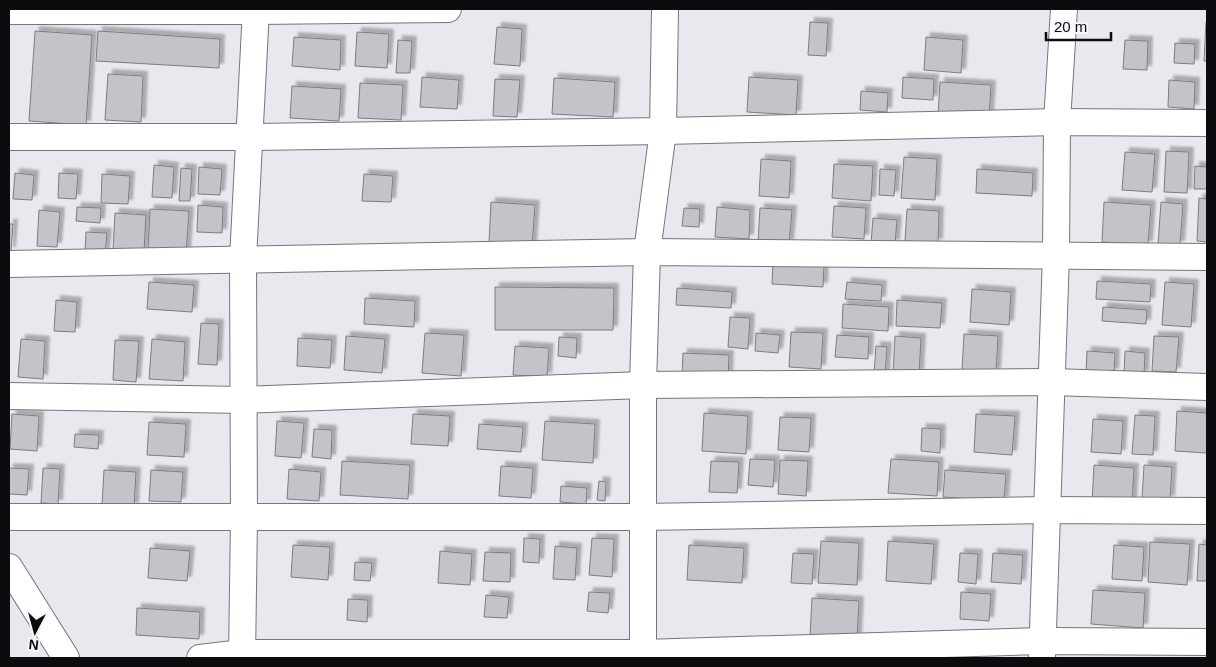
<svg xmlns="http://www.w3.org/2000/svg" width="1216" height="667" font-family="Arial,sans-serif">
<style>
.building{fill:#c3c4ca;stroke:#7c7d83;filter:url(#shadow)}
.lines{fill:none;stroke-linecap:round;stroke-linejoin:round}
.street-casing{stroke:#75767c;stroke-width:28}
.street{stroke:#fff;stroke-width:26}
</style>
<defs>
<filter id="shadow"><feDropShadow dx="4.5" dy="-4.5" stdDeviation="1" flood-color="#0004"/></filter>
</defs>
<rect width="100%" height="100%" fill="#e8e9ef"/>
<g class="building">
<polygon points="810,22 828,23 826,56 808,55"/>
<polygon points="1206,22 1207,22 1207,61 1204,61"/>
<polygon points="497,27 522,29 520,66 494,64"/>
<polygon points="35,31 92,35 86,125 29,121"/>
<polygon points="98,31 220,39 219,68 96,61"/>
<polygon points="357,32 389,34 387,68 355,66"/>
<polygon points="294,37 341,40 340,70 292,66"/>
<polygon points="926,37 963,40 961,73 924,70"/>
<polygon points="398,40 412,41 410,73 396,73"/>
<polygon points="1125,40 1148,41 1147,70 1123,69"/>
<polygon points="1175,43 1195,44 1194,64 1174,63"/>
<polygon points="108,74 143,76 141,122 105,120"/>
<polygon points="422,77 459,80 457,109 420,107"/>
<polygon points="749,77 798,80 796,115 747,112"/>
<polygon points="903,77 934,79 933,100 902,98"/>
<polygon points="554,78 615,82 613,117 552,114"/>
<polygon points="495,79 520,80 517,117 493,116"/>
<polygon points="1169,80 1195,82 1194,109 1168,107"/>
<polygon points="940,82 991,85 989,117 938,114"/>
<polygon points="360,83 403,85 401,120 358,118"/>
<polygon points="292,86 341,89 339,121 290,118"/>
<polygon points="861,91 888,93 887,112 860,110"/>
<polygon points="1166,151 1189,152 1187,193 1164,192"/>
<polygon points="1125,152 1155,154 1152,192 1122,190"/>
<polygon points="904,157 937,159 935,200 901,198"/>
<polygon points="761,159 791,161 789,198 759,196"/>
<polygon points="834,164 873,166 871,201 832,198"/>
<polygon points="154,165 174,167 172,198 152,197"/>
<polygon points="1195,166 1207,167 1207,189 1194,189"/>
<polygon points="199,167 222,169 220,195 198,194"/>
<polygon points="181,168 192,169 190,201 179,201"/>
<polygon points="880,169 896,170 894,196 879,195"/>
<polygon points="977,169 1033,173 1032,196 976,193"/>
<polygon points="15,173 34,175 32,200 13,199"/>
<polygon points="59,173 78,174 76,199 58,198"/>
<polygon points="102,174 130,176 128,204 101,203"/>
<polygon points="364,174 393,176 391,202 362,201"/>
<polygon points="1199,198 1207,199 1207,242 1197,241"/>
<polygon points="491,202 535,205 532,246 489,243"/>
<polygon points="1104,202 1151,205 1148,245 1102,242"/>
<polygon points="1161,202 1183,204 1180,245 1158,244"/>
<polygon points="198,205 223,207 222,233 197,232"/>
<polygon points="834,206 866,208 864,239 832,237"/>
<polygon points="77,207 101,208 100,223 76,221"/>
<polygon points="717,207 750,210 749,239 715,237"/>
<polygon points="684,208 700,209 699,227 682,226"/>
<polygon points="760,208 792,210 789,244 758,242"/>
<polygon points="150,209 189,211 186,254 148,251"/>
<polygon points="907,209 939,211 938,243 905,241"/>
<polygon points="39,210 60,212 57,247 37,246"/>
<polygon points="115,213 146,215 144,252 113,250"/>
<polygon points="873,218 897,220 895,244 871,243"/>
<polygon points="9,224 13,224 11,251 9,251"/>
<polygon points="86,232 107,233 105,254 85,253"/>
<polygon points="773,262 824,265 823,287 772,284"/>
<polygon points="1097,281 1151,284 1150,302 1096,299"/>
<polygon points="149,282 194,285 192,312 147,309"/>
<polygon points="847,282 882,285 881,301 845,299"/>
<polygon points="1165,282 1194,284 1191,327 1162,325"/>
<polygon points="495,287 614,288 613,330 495,330"/>
<polygon points="677,288 732,292 731,308 676,305"/>
<polygon points="972,289 1011,292 1009,325 970,322"/>
<polygon points="365,298 415,301 414,327 364,324"/>
<polygon points="56,300 77,302 75,332 54,331"/>
<polygon points="897,300 942,303 940,328 896,326"/>
<polygon points="843,304 889,307 888,331 842,328"/>
<polygon points="1103,307 1147,310 1146,324 1102,321"/>
<polygon points="730,317 750,318 748,349 728,347"/>
<polygon points="201,323 219,324 217,365 198,364"/>
<polygon points="791,332 823,333 821,369 789,367"/>
<polygon points="425,333 464,335 461,376 422,373"/>
<polygon points="756,333 780,335 778,353 755,351"/>
<polygon points="964,334 998,336 996,373 962,371"/>
<polygon points="837,335 869,337 868,359 835,357"/>
<polygon points="346,336 385,339 382,373 344,370"/>
<polygon points="895,336 921,338 919,374 893,373"/>
<polygon points="1154,336 1179,337 1176,372 1152,371"/>
<polygon points="559,337 577,338 576,358 558,356"/>
<polygon points="298,338 332,340 330,368 297,366"/>
<polygon points="21,339 45,341 43,379 18,377"/>
<polygon points="152,339 185,342 183,381 149,379"/>
<polygon points="115,340 139,341 136,382 113,380"/>
<polygon points="515,346 549,348 547,377 513,375"/>
<polygon points="876,346 887,347 885,375 874,374"/>
<polygon points="1087,351 1115,353 1114,373 1086,372"/>
<polygon points="1125,351 1145,353 1144,375 1124,374"/>
<polygon points="683,353 729,355 728,378 682,375"/>
<polygon points="1177,411 1207,413 1207,453 1175,451"/>
<polygon points="704,413 748,416 746,454 702,451"/>
<polygon points="12,414 39,416 37,451 10,449"/>
<polygon points="413,414 450,416 448,446 411,444"/>
<polygon points="976,414 1015,416 1012,455 974,452"/>
<polygon points="1135,415 1155,416 1153,455 1132,454"/>
<polygon points="780,417 811,418 809,452 778,450"/>
<polygon points="1093,419 1123,421 1121,454 1091,452"/>
<polygon points="277,421 304,423 301,458 275,456"/>
<polygon points="545,421 595,424 593,463 542,460"/>
<polygon points="149,422 186,424 184,457 147,455"/>
<polygon points="479,424 523,427 521,452 477,449"/>
<polygon points="922,428 941,429 940,453 921,451"/>
<polygon points="314,429 332,430 331,459 312,457"/>
<polygon points="75,434 99,435 98,449 74,447"/>
<polygon points="750,459 775,460 773,487 748,485"/>
<polygon points="891,459 939,462 937,496 888,493"/>
<polygon points="780,460 808,461 806,496 778,494"/>
<polygon points="342,461 410,465 408,499 340,495"/>
<polygon points="711,461 739,462 737,493 709,492"/>
<polygon points="1094,465 1134,468 1132,504 1092,502"/>
<polygon points="1144,465 1172,467 1170,500 1142,498"/>
<polygon points="501,466 533,468 531,498 499,496"/>
<polygon points="9,468 29,469 27,495 9,494"/>
<polygon points="43,468 60,469 58,504 41,503"/>
<polygon points="289,469 321,472 319,501 287,499"/>
<polygon points="104,470 136,472 134,507 102,505"/>
<polygon points="151,470 183,472 181,502 149,501"/>
<polygon points="945,470 1006,474 1004,501 943,497"/>
<polygon points="599,481 606,482 605,501 597,500"/>
<polygon points="561,486 587,488 586,504 560,502"/>
<polygon points="524,538 540,539 539,563 523,562"/>
<polygon points="592,538 614,539 612,577 589,575"/>
<polygon points="821,541 859,543 857,585 818,583"/>
<polygon points="888,541 934,544 931,584 886,581"/>
<polygon points="1150,542 1190,544 1187,585 1148,582"/>
<polygon points="1199,544 1207,545 1207,581 1197,581"/>
<polygon points="293,545 330,547 328,580 291,577"/>
<polygon points="689,545 744,548 742,583 687,580"/>
<polygon points="1114,545 1144,547 1142,581 1112,579"/>
<polygon points="555,546 577,548 575,580 553,579"/>
<polygon points="150,548 190,551 187,581 148,578"/>
<polygon points="440,551 472,554 470,585 438,583"/>
<polygon points="485,552 511,553 510,582 483,581"/>
<polygon points="793,553 814,554 812,584 791,583"/>
<polygon points="960,553 978,554 976,584 958,582"/>
<polygon points="993,553 1023,555 1021,584 991,582"/>
<polygon points="355,562 372,563 370,581 354,580"/>
<polygon points="1093,590 1145,593 1143,628 1091,624"/>
<polygon points="589,592 610,593 608,613 587,611"/>
<polygon points="961,592 991,594 989,621 960,619"/>
<polygon points="486,595 509,597 507,618 484,617"/>
<polygon points="812,598 859,601 857,639 810,636"/>
<polygon points="348,599 368,600 367,622 347,620"/>
<polygon points="137,608 200,612 199,639 136,635"/>
</g>
<g class="lines">
<g class="street-casing">
<g id="street">
<polyline points="9,11 256,11 448,9"/>
<polyline points="9,137 250,137 663,131 1057,122 1207,123"/>
<polyline points="9,264 647,252 1207,257"/>
<polyline points="9,396 243,400 643,385 1052,382 1207,387"/>
<polyline points="9,517 642,517 1048,510 1207,511"/>
<polyline points="9,567 66,658"/>
<polyline points="200,658 242,653 643,653 1043,641 1207,642"/>
<polyline points="242,658 244,518 243,259 256,9"/>
<polyline points="643,658 643,385 647,252 663,131 665,9"/>
<polyline points="1042,658 1056,255 1057,122 1064,9"/>
</g>
</g>
<use href="#street" class="street"/>
</g>
<rect width="1216" height="667" fill="none" stroke="#0c0c0e" stroke-width="20"/>
<g transform="translate(35 632) rotate(186)" stroke="#f5f6fc" stroke-width="4" paint-order="stroke">
<path d="M0-4L9 19L0 12L-9 19Z" fill="#0c0c0e"/>
<text y="-8" font-size="14" font-weight="bold" text-anchor="middle" fill="#0c0c0e">N</text>
</g>
<path d="M1046 32v8h65v-8" fill="none" stroke="#0c0c0e" stroke-width="2.5"/>
<text x="1054" y="32" font-size="15" fill="#0c0c0e" stroke="#f5f6fc" stroke-width="4" paint-order="stroke">20 m</text>
</svg>
